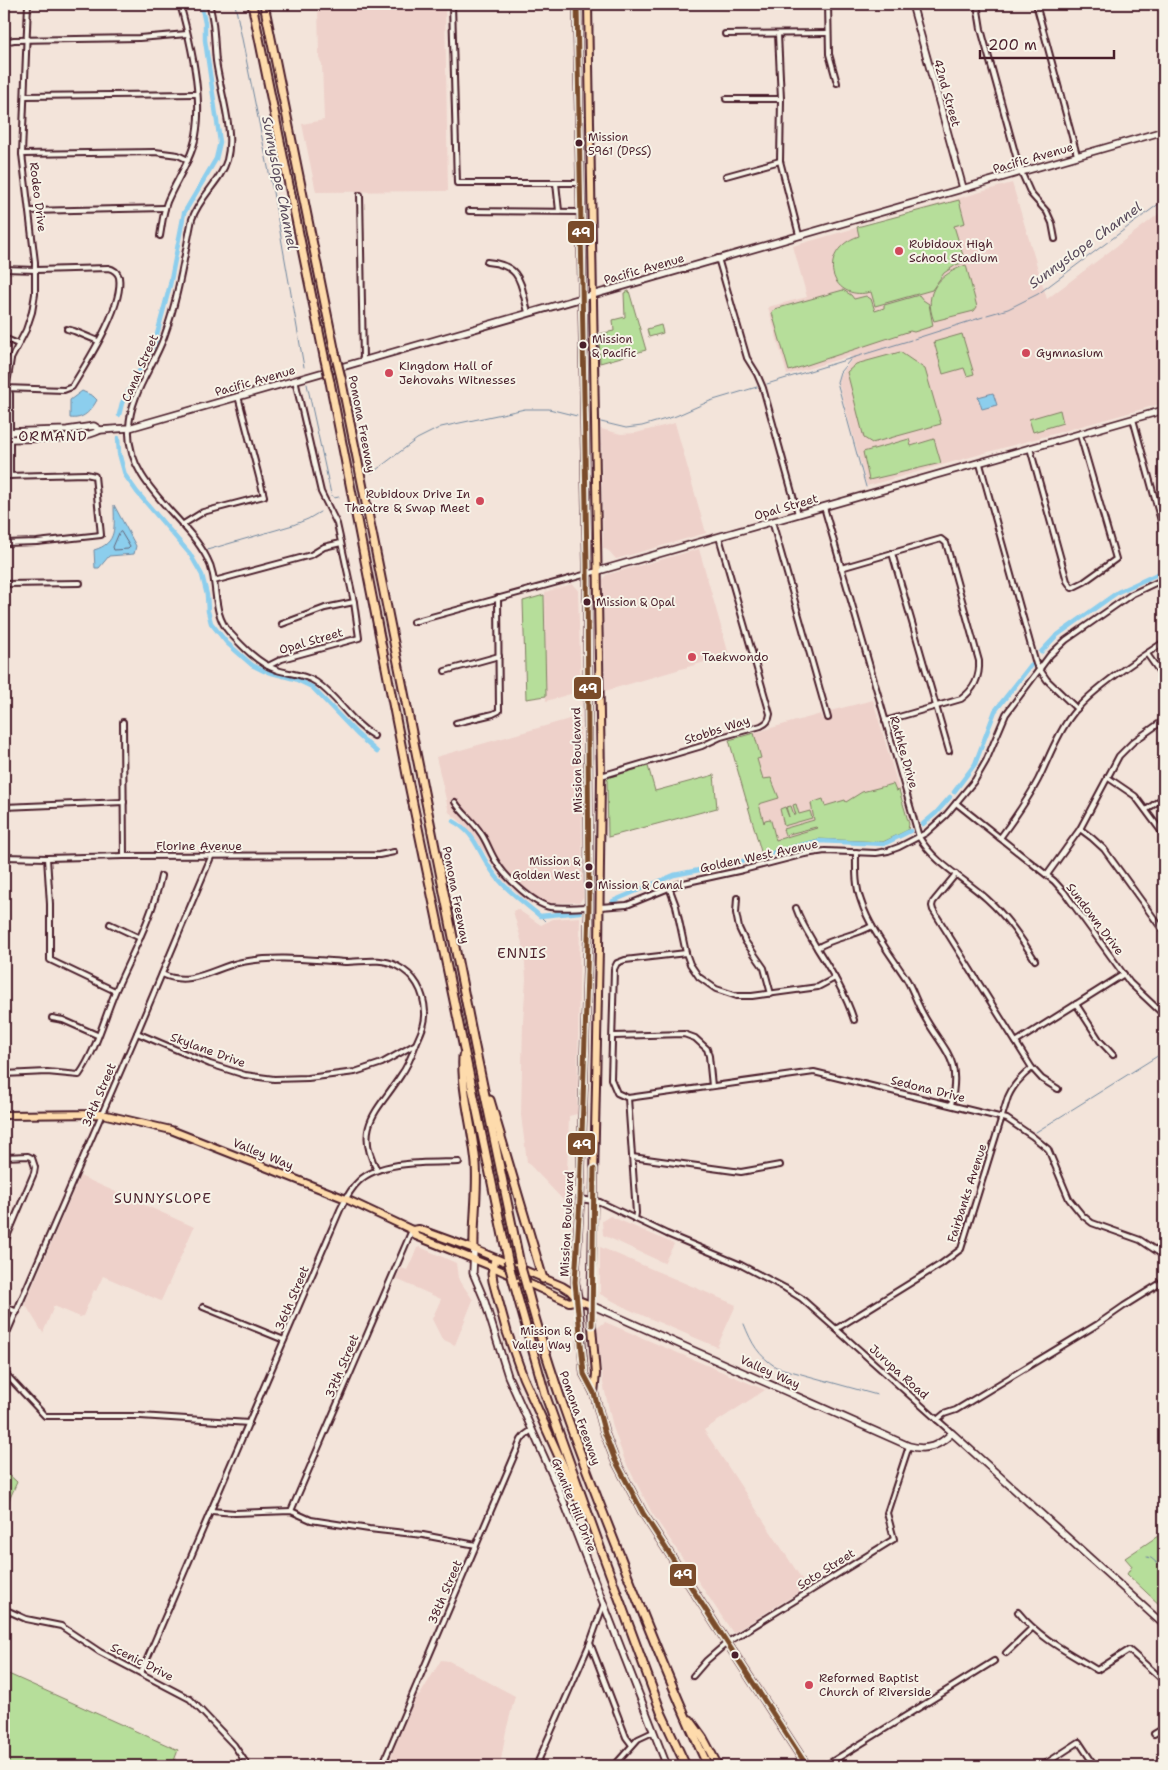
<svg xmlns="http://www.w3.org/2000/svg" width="1168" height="1770" font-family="'Shantell Sans',sans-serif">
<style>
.built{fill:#eed1ca}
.green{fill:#b6de9a;stroke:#807e62}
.water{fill:#8cceed;stroke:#72889f}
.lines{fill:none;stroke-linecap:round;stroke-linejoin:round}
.shore{stroke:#646579;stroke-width:1}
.stream{stroke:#72889f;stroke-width:1}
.canal{stroke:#8cceed;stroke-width:4.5}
.street-casing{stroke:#4a1f2b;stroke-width:8}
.secondary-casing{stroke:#4a1f2b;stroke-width:9}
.primary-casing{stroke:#4a1f2b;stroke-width:10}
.highway-casing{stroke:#4a1f2b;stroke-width:11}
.street{stroke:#f7f3e8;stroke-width:4}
.secondary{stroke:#f7f3e8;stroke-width:5.5}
.primary{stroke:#fedbac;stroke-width:6}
.highway{stroke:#fedbac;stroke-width:7}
.highway-bridge-casing{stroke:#4a1f2b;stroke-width:11;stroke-linecap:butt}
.highway-bridge{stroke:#fedbac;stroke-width:7}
.bus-1-casing{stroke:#f7f3e8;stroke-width:9}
.bus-1{stroke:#7a4b2a;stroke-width:5}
.bus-dot{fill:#4a1f2b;stroke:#f7f3e8;stroke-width:2}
.poi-dot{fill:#d1495b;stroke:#f7f3e8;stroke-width:2}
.labels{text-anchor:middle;stroke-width:4;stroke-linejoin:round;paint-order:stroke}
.bus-label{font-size:11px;fill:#4a1f2b;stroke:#f7f3e8;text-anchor:start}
.street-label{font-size:12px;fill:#4a1f2b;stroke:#f7f3e8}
.poi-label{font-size:12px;fill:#4a1f2b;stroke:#f7f3e8;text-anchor:start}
.water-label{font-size:14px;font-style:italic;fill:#5a4b5c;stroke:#f7f3e8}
.neighbourhood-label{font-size:14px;letter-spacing:1px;fill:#4a1f2b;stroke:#f7f3e8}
.line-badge{stroke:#f7f3e8;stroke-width:2}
.badge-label{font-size:14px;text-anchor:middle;font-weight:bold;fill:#fff}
</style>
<rect width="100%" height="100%" fill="#f3e4da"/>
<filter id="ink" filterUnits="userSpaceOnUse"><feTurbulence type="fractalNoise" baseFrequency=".02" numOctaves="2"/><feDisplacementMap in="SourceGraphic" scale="10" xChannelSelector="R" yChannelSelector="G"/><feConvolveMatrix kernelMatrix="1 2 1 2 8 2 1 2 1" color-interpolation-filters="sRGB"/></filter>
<g filter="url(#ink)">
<g class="built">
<polygon points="318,4 445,4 448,191 316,192 302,124 324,120 322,64 319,58"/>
<polygon points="1012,183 1047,299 1164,210 1164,403 867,486 838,381 840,375 851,361 850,356 787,375 786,371 768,307 807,297 793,246"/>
<polygon points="675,423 706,533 616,559 609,551 603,548 601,429 621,434 636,433"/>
<polygon points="699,549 729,655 605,691 603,580 606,575"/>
<polygon points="572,584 578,590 581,691 546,701 545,592"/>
<polygon points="873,700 909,824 908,830 883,842 818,839 762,855 729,740 821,714 823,719 832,717 830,711"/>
<polygon points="580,716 583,897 580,902 531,904 522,898 503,880 476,840 462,823 449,812 436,757"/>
<polygon points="517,909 541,925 553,919 580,917 577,1114 569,1116 566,1203 527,1162 521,1115 523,1021 526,979 524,950 513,911"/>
<polygon points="80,1176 194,1227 161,1301 103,1276 96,1291 94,1290 83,1316 80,1317 54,1306 43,1333 25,1304"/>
<polygon points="610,1216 674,1244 664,1263 603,1235 602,1221"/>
<polygon points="420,1247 456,1263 458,1278 473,1300 455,1345 442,1339 432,1319 441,1299 396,1279 401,1268 407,1270 417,1248"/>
<polygon points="600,1247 736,1305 717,1347 630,1310 600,1294"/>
<polygon points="605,1322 765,1390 704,1430 807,1587 733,1633 652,1513 625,1461 613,1427 603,1383 597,1328"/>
<polygon points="441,1660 449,1661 515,1696 506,1731 500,1766 387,1766 416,1697 420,1695"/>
</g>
<g class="green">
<path d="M959,200l6,23 -11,3 11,36 -9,3 -12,8 -12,17 -57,16 -4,-14c-42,11 -55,-42 -12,-56l-2,-9z"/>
<path d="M966,265l11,42 -3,4 -40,10c-12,-29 6,-47 32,-56z"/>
<polygon points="843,290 851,295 854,299 866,296 871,299 875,311 884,308 884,305 919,295 923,300 929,304 933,326 914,332 910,331 789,371 772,313 775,309"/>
<polygon points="629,291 646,350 600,363 599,334 614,331 613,320 625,317 624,293"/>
<polygon points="661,325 663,333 649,337 647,329"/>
<polygon points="962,334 974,374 967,376 964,368 943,374 934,342"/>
<polygon points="900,352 925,369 941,424 872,443 864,438 847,372 856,364"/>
<polygon points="1060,410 1063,423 1033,432 1029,419"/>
<polygon points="909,439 911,446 934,439 941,463 869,480 863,452"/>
<polygon points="544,595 546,696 526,699 523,601"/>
<polygon points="754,733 761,758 757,759 763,779 771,778 779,798 759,804 764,823 765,820 770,819 771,821 776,840 817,828 816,827 785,835 783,829 814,820 811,803 823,799 825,806 845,800 846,802 862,792 893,784 896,791 899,790 909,824 908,830 883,842 818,839 762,855 729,740"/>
<polygon points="648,766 655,791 714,775 717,808 608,837 607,780 610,777"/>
<polygon points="796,804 799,814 810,811 812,818 784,826 780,809 785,807 789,817 786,807 791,806 794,815 796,815 793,805"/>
<polygon points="4,1470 17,1482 4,1512"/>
<polygon points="1164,1532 1164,1609 1127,1574 1132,1566 1125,1558"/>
<polygon points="4,1672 178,1750 172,1766 4,1766"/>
</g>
<g class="water">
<path d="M82,391l11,5 4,4c-6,11 -14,20 -27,18v-18z"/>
<polygon points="993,393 997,405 982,409 978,397"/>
<path d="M114,505l22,41 -2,8 -25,2 -10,12h-4l-1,-18c24,-7 20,-23 20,-45z"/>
</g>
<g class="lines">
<polygon class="shore" points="121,532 130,547 128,549 114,550 113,547 119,533"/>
<g class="stream">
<polyline points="235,4 273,192 304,367"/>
<polyline points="987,315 1008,309 1038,294 1164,200"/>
<polyline points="914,339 983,317"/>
<polyline points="851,359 840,372 837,382 866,487"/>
<polyline points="307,384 331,494 334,498 339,497"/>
<polyline points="767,384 911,340"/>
<polyline points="601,422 626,428 642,426 676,416 710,401 757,387"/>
<polyline points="372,473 417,439 441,427 525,409 549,409 577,416"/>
<polyline points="207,550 293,525 308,519 320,512"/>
<polyline points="540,916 545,921"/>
<polyline points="1164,1054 1162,1057 1164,1061"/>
<polyline points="1036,1132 1164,1052"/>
<path d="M744,1324c8,20 14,31 32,43l101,28"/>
<polyline points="1147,1557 1151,1558 1164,1569"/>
</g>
<g class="canal">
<polyline points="119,415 122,403 155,342 170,285 184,213 216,159 220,142 205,40 205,23 201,4"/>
<polyline points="118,438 119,453 125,475 137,492 190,554 202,575 207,595 208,611 211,623 227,643 252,665 264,671"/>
<polyline points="1041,652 1056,636 1118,592 1164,571"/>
<polyline points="268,672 295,679 312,687 357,734 377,752"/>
<polyline points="954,792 975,764 995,711 1031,665"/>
<path d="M453,821c22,12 24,28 37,47 12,19 33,34 50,48l40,-4"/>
<polyline points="923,824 936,813 950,797"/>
<polyline points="613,901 674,875 740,862 805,844 819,841 884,844 910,831"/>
</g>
<g class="street-casing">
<g id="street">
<path d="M209,4c6,18 5,38 7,57 4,30 19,70 11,99 -6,21 -27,36 -35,59 -8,39 -14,80 -28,118 -11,30 -34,58 -35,91 -3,56 55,86 78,130 13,23 3,54 23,75 12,13 29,31 47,37 13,4 27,4 39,12 22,15 35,41 58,54"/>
<polyline points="452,4 457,183 580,183"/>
<polyline points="828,4 829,54 837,83"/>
<polyline points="977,4 981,29 1019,167 1031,194 1047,212 1052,223 1055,239"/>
<polyline points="1036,4 1077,155"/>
<polyline points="725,34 828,33"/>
<polyline points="778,34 781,99 780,161 799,235"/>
<polyline points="4,42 14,40 139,38 187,34"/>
<polyline points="25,96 197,94"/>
<polyline points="726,99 781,99"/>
<polyline points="22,154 155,152 178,155 188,160"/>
<polyline points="726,176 780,161"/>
<polyline points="556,183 559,211"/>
<polyline points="360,195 363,360"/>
<polyline points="29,211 165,208"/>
<polyline points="469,211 581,212"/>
<path d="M160,236c2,-11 3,-23 7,-34 8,-19 20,-36 26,-55 13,-39 -2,-104 -13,-143"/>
<polyline points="718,258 747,358 757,374 763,388 798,514"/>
<path d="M487,262c36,3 33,22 41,50"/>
<path d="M4,269l32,1 72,-2c5,1 9,3 11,9 5,29 -32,85 -47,110l-8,3 -60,-2"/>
<polyline points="67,329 74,331 98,341"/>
<polyline points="4,338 18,344"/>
<polyline points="7,388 10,394 10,476"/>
<polyline points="1133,419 1164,532"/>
<polyline points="1030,448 1067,581 1072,588 1084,582 1116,559 1080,435"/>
<polyline points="980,464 1036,664 1047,680 1077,709"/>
<polyline points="6,476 5,397 11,359 26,330 32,312 35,294 35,262 22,154 28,4"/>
<path d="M824,507l95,330c16,27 45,41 68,62 20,18 34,39 48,61"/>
<polyline points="772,521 828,718"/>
<polyline points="182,525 203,512 264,496 238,396"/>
<polyline points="4,543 37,542 101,535 95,476 86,474 6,476"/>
<polyline points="892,553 949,751"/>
<path d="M841,568l100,-29 5,4 2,7 31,111c1,16 -4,28 -18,38l-76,22"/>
<polyline points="214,581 311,555 324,547 341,543"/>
<polyline points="4,584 80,583"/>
<polyline points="413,622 598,571"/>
<polyline points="282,624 325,608 354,602"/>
<polyline points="1147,654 1164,678"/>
<polyline points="268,666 282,659 359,638 354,602 339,533 337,524 321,492 295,380"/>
<polyline points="445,671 499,656"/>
<polyline points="123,722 124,856"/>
<polyline points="456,723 493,714 499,711 498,598"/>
<path d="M601,776l101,-30 19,-9 40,-11c6,-3 8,-5 9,-12l-51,-177"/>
<polyline points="1107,777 1135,796 1164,835"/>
<path d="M455,802c7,11 18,19 25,30 7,9 10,21 17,31 8,14 37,41 53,44 13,2 27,0 39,0"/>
<polyline points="956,803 1054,881 1064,892 1130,983 1164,1015"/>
<polyline points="4,807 124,802"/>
<polyline points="1146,810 1164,797"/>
<polyline points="1080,829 1092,838 1104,849 1164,932"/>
<path d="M1000,838c14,-19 27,-37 38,-58 11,-22 18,-44 33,-64 19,-26 66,-56 93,-74"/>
<path d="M856,852c0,16 -1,33 5,49 9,28 30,54 46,79 6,11 10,23 16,34 21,39 39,41 28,91"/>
<polyline points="4,857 47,858 124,856 379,855 394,852"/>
<polyline points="47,858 50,904 50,960 115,991"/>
<polyline points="956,874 933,902 932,906 933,910 1032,1068 1042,1079 1058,1089"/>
<polyline points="1047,875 1080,829 1119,756 1133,742 1164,720"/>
<polyline points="669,887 676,906 686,953 690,964 699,977 716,989 737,996 752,996 818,987 835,978"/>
<polyline points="737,898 736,913 739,928 745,941 764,968 771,994"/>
<polyline points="600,907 627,905 679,884 743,870 805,854 825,851 876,853 888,851 899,847 926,833 946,815 975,780 986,761 1006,714 1050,655 1066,640 1132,594 1164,579"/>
<path d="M796,908c5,15 14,28 22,42 14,22 28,45 36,70"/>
<polyline points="110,924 140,938"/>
<path d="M817,948c17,-11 38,-12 55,-22"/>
<path d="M162,974c29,14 53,-7 80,-12 34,-7 69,-2 103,0 18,0 35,-5 52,4 18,9 27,26 28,46 1,12 -5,22 -9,32 -4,11 -8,22 -15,31 -22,35 -48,50 -24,95"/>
<polyline points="1076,1004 1100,1041 1113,1055"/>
<polyline points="52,1018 63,1020 97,1035"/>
<polyline points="137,1033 210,1064 245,1075 274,1079 308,1078 355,1072 382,1063 416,1044"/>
<polyline points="614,1036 684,1034 695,1038 707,1049 709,1056 712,1086"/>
<polyline points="1016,1042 1124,974"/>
<path d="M4,1074l43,-2 32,3c17,-24 25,-57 37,-85 16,-37 37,-74 45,-114"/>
<polyline points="628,1098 814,1072 1007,1119 1032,1136 1048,1149 1069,1199 1082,1215 1092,1223 1140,1240 1164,1256"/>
<polyline points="4,1157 28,1156 32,1158 35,1167 34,1173 4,1244"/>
<polyline points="632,1157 741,1172 780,1165"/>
<polyline points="580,1199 600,1202 667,1234 741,1265 785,1288 801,1298 836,1329 952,1433"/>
<polyline points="635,1219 636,1213 628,1098 617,1093 611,1079 614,969 617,963 625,960 686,953"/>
<polyline points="4,1306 17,1312"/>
<polyline points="203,1307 284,1340"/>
<path d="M836,1329l105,-65 20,-15 47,-152c5,-12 14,-21 24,-29"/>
<polyline points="4,1340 137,1033 211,857"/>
<polyline points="4,1372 45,1416 140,1416 249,1423"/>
<polyline points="937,1420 944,1414 956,1410 1098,1324 1124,1306 1164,1281"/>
<polyline points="211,1511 235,1513 291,1511 311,1520 369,1529 423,1535 476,1545"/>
<polyline points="291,1511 412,1230"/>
<polyline points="4,1609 26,1619 61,1626 100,1652 190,1699 234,1745 248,1766"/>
<path d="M1018,1612c21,26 51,41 79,58l32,-20 35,31"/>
<polyline points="590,1643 626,1737 632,1745"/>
<polyline points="1006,1653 1032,1628"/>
<path d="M141,1673l199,-463c5,-10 10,-21 19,-29 22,-21 71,-18 100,-19"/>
<polyline points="693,1676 706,1661 728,1642 894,1539 887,1513 909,1446"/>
<polyline points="1154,1734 1164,1728"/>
<polyline points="382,1766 521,1440 525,1435 532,1430"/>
<polyline points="536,1766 590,1643 603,1606"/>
<polyline points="614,1766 638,1739 653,1732"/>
<polyline points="825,1766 994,1661"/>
<polyline points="1042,1766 1079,1742 1095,1766"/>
</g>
</g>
<g class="secondary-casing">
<g id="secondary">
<polyline points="912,4 963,188"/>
<polyline points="4,432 67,430 94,426 100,430 129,428 1164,131"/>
<path d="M4,439c23,-1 78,2 96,-9"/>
<polyline points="598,571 1164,410"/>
<polyline points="474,1249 473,1273 484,1299 508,1376 562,1497 667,1766"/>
<path d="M591,1305l318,141c18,5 30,0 43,-13l212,192"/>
</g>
</g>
<g class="primary-casing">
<g id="primary">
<polyline points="577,4 587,563 589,907 580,1199 575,1282 578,1300 584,1374 594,1393 605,1434 615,1460 643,1513 807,1766"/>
<polyline points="588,4 601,776 599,948 591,1315 596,1374 594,1393"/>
<polyline points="4,1115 102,1114 171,1130 346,1199 412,1230 416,1236 493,1267 569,1302 578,1300"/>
<polyline points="412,1230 419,1229 474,1249 562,1286 570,1291 578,1300 591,1305"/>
</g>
</g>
<g class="highway-casing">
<g id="highway">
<polyline points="252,4 324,356"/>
<polyline points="264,4 335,353"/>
<polyline points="341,378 475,1047 520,1264"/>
<polyline points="330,382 407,775 508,1260"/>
<path d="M463,1056c-2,35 10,72 13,108 2,28 -3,57 -2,85"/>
<polyline points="490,1100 543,1279"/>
<polyline points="495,1259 492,1274 493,1281 507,1332 523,1377 583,1510"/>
<polyline points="513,1280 545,1394 600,1547 661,1712 686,1766"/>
<path d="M526,1285c24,92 58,180 93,268 28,72 56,143 89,213"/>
<polyline points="690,1720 703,1738 718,1766"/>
</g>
</g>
<use href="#street" class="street"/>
<use href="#secondary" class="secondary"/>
<use href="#primary" class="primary"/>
<use href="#highway" class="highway"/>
<g class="highway-bridge-casing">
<g id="highway-bridge">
<polyline points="335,353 341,378"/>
<polyline points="324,356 330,382"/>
<polyline points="508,1260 513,1280"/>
<polyline points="520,1264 526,1285"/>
</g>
</g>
<use href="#highway-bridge" class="highway-bridge"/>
<g class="bus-1-casing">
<g id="bus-1">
<polyline points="577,4 587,563 589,907 580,1199 575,1282 584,1374 594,1393 605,1434 615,1460 643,1513 807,1766"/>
<polyline points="592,1325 594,1169"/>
</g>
</g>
<use href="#bus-1" class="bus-1"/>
</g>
</g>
<g class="bus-dot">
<circle cx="579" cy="143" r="4.5"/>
<circle cx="583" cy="345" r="4.5"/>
<circle cx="587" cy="602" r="4.5"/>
<circle cx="589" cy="867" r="4.5"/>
<circle cx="589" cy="885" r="4.5"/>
<circle cx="580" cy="1337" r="4.5"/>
<circle cx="735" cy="1655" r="4.5"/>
</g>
<g class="poi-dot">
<circle cx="899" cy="251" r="5"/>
<circle cx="1026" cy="353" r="5"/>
<circle cx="389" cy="373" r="5"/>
<circle cx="480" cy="501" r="5"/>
<circle cx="692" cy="657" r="5"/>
<circle cx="809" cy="1685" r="5"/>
</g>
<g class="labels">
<g class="bus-label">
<text x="588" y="141">Mission<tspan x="588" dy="14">5961 (DPSS)</tspan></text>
<text x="592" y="343">Mission<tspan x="592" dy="14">&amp; Pacific</tspan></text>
<text x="596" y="606">Mission &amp; Opal</text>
<text x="580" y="865" text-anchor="end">Mission &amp;<tspan x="580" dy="14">Golden West</tspan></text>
<text x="598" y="889">Mission &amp; Canal</text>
<text x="571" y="1335" text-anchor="end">Mission &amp;<tspan x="571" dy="14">Valley Way</tspan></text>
</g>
<g class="street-label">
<text transform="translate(947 93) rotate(74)" y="4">42nd Street</text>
<text transform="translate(1033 158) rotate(-16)" y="4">Pacific Avenue</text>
<text transform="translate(38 197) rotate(83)" y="4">Rodeo Drive</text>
<text transform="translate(644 269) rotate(-16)" y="4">Pacific Avenue</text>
<text transform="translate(140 368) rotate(-66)" y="4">Canal Street</text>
<text transform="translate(255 381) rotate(-16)" y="4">Pacific Avenue</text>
<text transform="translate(362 424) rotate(79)" y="4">Pomona Freeway</text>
<text transform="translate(786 507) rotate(-16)" y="4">Opal Street</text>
<text transform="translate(311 641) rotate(-16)" y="4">Opal Street</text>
<text transform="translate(717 730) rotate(-18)" y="4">Stobbs Way</text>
<text transform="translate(904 752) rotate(74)" y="4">Rathke Drive</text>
<text transform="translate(577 760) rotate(-91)" y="4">Mission Boulevard</text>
<text x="199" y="850">Florine Avenue</text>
<text transform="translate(759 856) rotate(-12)" y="4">Golden West Avenue</text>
<text transform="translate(456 895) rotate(79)" y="4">Pomona Freeway</text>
<text transform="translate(1095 919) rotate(53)" y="4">Sundown Drive</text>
<text transform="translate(208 1050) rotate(20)" y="4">Skylane Drive</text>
<text transform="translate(928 1089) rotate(14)" y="4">Sedona Drive</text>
<text transform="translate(99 1095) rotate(-67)" y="4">34th Street</text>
<text transform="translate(263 1154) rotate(22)" y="4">Valley Way</text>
<text transform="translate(967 1193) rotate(-72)" y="4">Fairbanks Avenue</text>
<text transform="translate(567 1224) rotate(-87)" y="4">Mission Boulevard</text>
<text transform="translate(292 1298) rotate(-67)" y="4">36th Street</text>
<text transform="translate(342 1366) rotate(-67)" y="4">37th Street</text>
<text transform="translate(770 1372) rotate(24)" y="4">Valley Way</text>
<text transform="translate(899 1372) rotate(42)" y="4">Jurupa Road</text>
<text transform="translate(580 1418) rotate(70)" y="4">Pomona Freeway</text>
<text transform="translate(574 1505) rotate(68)" y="4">Granite Hill Drive</text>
<text transform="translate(826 1569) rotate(-32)" y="4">Soto Street</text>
<text transform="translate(445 1592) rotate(-67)" y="4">38th Street</text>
<text transform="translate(142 1662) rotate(27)" y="4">Scenic Drive</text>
</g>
<g class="poi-label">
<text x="909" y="248">Rubidoux High<tspan x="909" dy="14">School Stadium</tspan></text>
<text x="1036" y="357">Gymnasium</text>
<text x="399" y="370">Kingdom Hall of<tspan x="399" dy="14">Jehovahs Witnesses</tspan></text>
<text x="470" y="498" text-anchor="end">Rubidoux Drive In<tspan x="470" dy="14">Theatre &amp; Swap Meet</tspan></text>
<text x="702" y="661">Taekwondo</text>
<text x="819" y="1682">Reformed Baptist<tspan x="819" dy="14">Church of Riverside</tspan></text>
</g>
<g class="water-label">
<text transform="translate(280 183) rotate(79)" y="5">Sunnyslope Channel</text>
<text transform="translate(1085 245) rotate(-36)" y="5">Sunnyslope Channel</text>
</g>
<g class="neighbourhood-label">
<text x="53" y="441">ORMAND</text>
<text x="522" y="958">ENNIS</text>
<text x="163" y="1203">SUNNYSLOPE</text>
</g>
</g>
<g class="line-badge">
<rect x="567" y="220" width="28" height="24" rx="5" fill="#7a4b2a"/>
<rect x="573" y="676" width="29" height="24" rx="5" fill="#7a4b2a"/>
<rect x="567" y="1132" width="29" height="24" rx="5" fill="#7a4b2a"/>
<rect x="669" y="1563" width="28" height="24" rx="5" fill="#7a4b2a"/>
</g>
<g class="badge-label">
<text x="581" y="237">49</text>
<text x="588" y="693">49</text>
<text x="582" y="1149">49</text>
<text x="683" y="1579">49</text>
</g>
<rect width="1168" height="1770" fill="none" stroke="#f7f3e8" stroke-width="20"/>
<rect x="10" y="10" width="1148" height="1750" fill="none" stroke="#4a1f2b" stroke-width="2" filter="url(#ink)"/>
<path d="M980 50v8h134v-8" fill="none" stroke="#4a1f2b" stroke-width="2.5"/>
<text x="988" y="50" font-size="15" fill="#4a1f2b" stroke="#f7f3e8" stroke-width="4" paint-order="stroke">200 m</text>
</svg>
